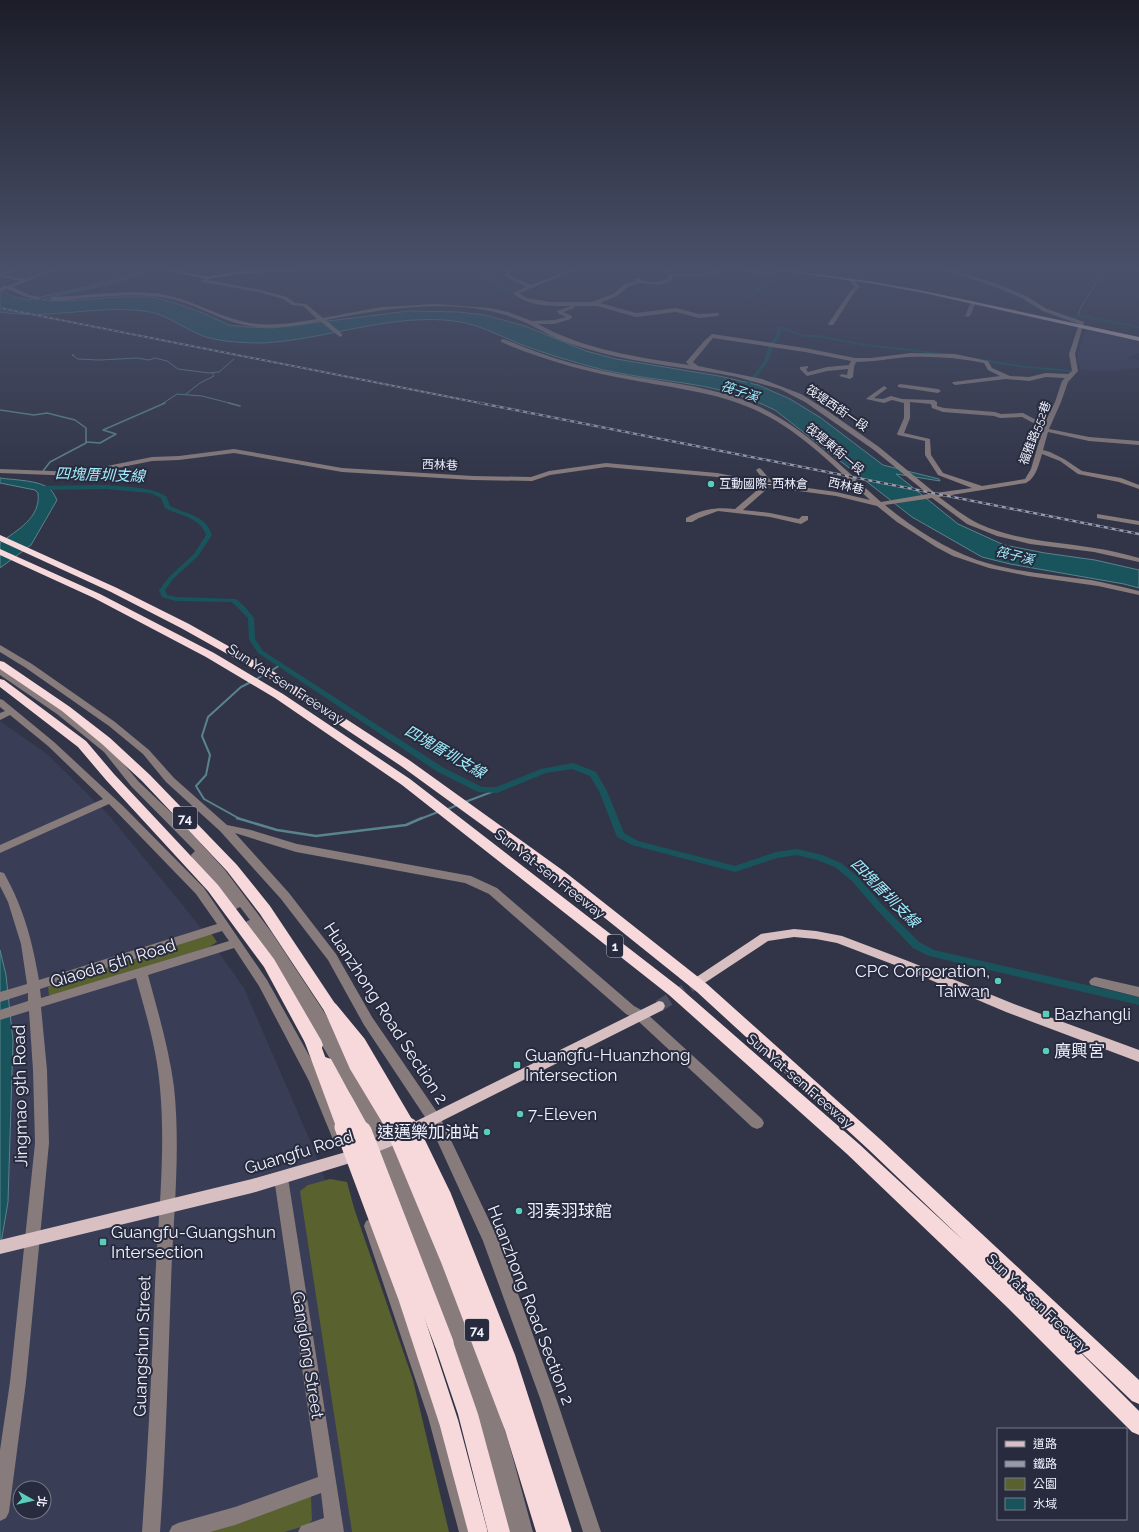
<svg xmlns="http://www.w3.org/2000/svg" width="1139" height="1532" font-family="Raleway,'Noto Sans TC',sans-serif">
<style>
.built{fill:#393d56;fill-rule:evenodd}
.green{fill:#59612e}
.water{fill:#19545d;stroke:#59838d}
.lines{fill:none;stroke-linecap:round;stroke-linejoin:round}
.stream-far3{stroke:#59838d;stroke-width:1}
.stream-far2{stroke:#59838d;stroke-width:1.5}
.stream-far1{stroke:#59838d;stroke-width:2}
.stream{stroke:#59838d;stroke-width:2.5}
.canal{fill:#19545d;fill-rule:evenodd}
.major-tunnel{stroke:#4e5163;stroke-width:12;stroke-dasharray:12 6;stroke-linecap:butt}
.minor{fill:#877b7c;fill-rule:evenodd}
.major{fill:#d8bfc1;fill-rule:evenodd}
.highway{fill:#f7d9dc;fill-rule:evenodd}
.rail-far1-casing{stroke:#979aa9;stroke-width:2}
.rail-casing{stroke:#979aa9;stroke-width:2.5}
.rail-far1{stroke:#282b3d;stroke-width:1;stroke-dasharray:3;stroke-linecap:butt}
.rail{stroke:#282b3d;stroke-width:1.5;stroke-dasharray:4;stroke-linecap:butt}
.highway-bridge-far1{stroke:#f7d9dc;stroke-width:14}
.highway-bridge{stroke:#f7d9dc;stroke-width:19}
.poi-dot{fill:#5bcebb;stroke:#282b3d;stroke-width:1.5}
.labels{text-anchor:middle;stroke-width:4;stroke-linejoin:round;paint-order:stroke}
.far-street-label{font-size:12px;fill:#eef1fd;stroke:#282b3d}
.far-poi-label{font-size:12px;fill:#eef1fd;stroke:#282b3d;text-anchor:start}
.far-water-label{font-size:13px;font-style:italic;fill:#a1eefd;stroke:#282b3d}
.shield{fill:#282b3d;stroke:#b3b6c3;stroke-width:1}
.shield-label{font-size:13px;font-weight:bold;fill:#eef1fd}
.street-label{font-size:14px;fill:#eef1fd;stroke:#282b3d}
.water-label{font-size:15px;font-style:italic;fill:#a1eefd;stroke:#282b3d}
.near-street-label{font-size:17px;fill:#eef1fd;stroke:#282b3d}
.near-poi-label{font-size:17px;fill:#eef1fd;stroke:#282b3d;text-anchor:start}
</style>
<rect width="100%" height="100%" fill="#323548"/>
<g class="built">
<polygon points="1086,329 1139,341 1139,353 1128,358 1139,360 1139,368 1111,371 1081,370 1077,356"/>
<path d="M0,721l47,33 61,60 94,115 42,59 68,157 19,51 102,336h-433zM20,1488h24v24h-24z"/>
</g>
<g class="green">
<polygon points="211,933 217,942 209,947 55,995 49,995 48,987 54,983"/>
<polygon points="330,1179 347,1182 354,1208 413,1380 449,1532 352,1532 300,1191 308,1185"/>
<polygon points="307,1494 311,1497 312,1520 308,1525 284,1532 190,1532"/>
</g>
<g class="water">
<path d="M146,267h7c-35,20 -74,21 -111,33l27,1 48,-4h35l20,5 31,11 26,12 19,2 24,1 137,-17 50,1 26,3 40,11 61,25 30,8 103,17 39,9 32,14 31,19 62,47 56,14 1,2 -44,-7 62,50 46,21 41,8 50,7 44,10v18l-15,-4 -114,-20 -28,-7 -70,-40 -137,-107c-9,-4 -17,-8 -26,-11 -47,-18 -100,-18 -149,-30 -27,-7 -54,-15 -80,-25 -27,-11 -45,-22 -76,-24 -62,-4 -121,20 -182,23 -18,0 -39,-1 -56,-6 -21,-7 -40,-24 -62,-26 -48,-6 -96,9 -144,1v-22l14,7 14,3 83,-19z"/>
<path d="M0,478c13,2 40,2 50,11 3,3 5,7 7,11l-26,45 -31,23v-25c17,-13 41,-25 38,-50l-3,-3 -35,-7z"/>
<polygon points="0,950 6,975 13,1041 8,1202 0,1249"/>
</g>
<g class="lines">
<g class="stream-far3">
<polyline points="1079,316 1079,311 1105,267"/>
<polyline points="74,355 72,355 78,359 100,360 137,358 149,360 155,358 167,361 178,369 209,373 219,372 234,359"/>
<polyline points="186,394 200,383 214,376 212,373"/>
<polyline points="162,404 177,394 202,396 233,404"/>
</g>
<g class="stream-far2">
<polyline points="229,403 240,406"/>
<polyline points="0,410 34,415 47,413 75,420 86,428 86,443 50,462 43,471"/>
<polyline points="86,442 100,443 116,434 103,430 165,403"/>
</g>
<g class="stream-far1">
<polyline points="271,671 280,665"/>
<polyline points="255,680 265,674"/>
<polyline points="465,802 497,790"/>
<polyline points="446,810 457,805"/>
<polyline points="240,819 204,799 196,786 206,775 210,755 202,736 208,717 241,687 251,682"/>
<polyline points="420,819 438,812"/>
</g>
<polyline class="stream" points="237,818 277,830 316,836 406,825 422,818"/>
<g class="canal">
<polygon points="489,267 493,267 499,270 489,278 511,292 511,294 509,294 485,279 485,277 494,270"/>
<polygon points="770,274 773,275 771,281 748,299 746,299 746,297 768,280"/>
<polygon points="980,280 1023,297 1045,310 1068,319 1079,315 1139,326 1139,328 1079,317 1067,321 1043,312 1021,299 979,282"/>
<polygon points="779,326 805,335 818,335 865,344 952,354 954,355 952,356 865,346 818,337 805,337 781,329 780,336 774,345 768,361 759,374 744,392 740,392 740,390 756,372 764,361 769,345 776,336 777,327"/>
<polygon points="963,356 1026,366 1071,370 1073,371 1071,372 1026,368 961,358 961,356"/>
<path d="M106,485c20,2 42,1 60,11l4,10c17,9 35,8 42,29l-14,21 -25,23 -8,11 2,5 9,2 60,2 8,7 10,12 1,21 8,12 181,117 38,19h14l45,-18 32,-6 3,1 20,8 11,19 17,42 14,8 97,25 41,-14 21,-3 25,6 19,8 17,14 25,29 36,36 15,8 205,47v8l-210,-49 -16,-8 -36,-38 -25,-29 -17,-14 -18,-7 -20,-5 -20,3 -42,14 -103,-27 -15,-8 -18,-46 -9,-15 -18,-7 -26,4 -49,20 -19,-1 -40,-20 -180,-119 -9,-14 -1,-21 -16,-16 -56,-1 -14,-4 -3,-7 1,-1 9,-12 25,-23 12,-19c-6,-18 -26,-19 -41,-27l-4,-10 -11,-5 -44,-4 -67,1 -3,-2 3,-2z"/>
</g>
<polyline class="major-tunnel" points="659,1006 696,983"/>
<g class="minor">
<polygon points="20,267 25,267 4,275 25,279 58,267 63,267 12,287 29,295 40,297 41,298 38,300 26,297 7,289 0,291 0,288 3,287 2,285 7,286 20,281 0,277 0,273"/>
<polygon points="270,267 277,267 289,270 287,271"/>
<path d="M492,267h6l15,3 -4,5 22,10 47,-18h5l-64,26 7,5 25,4h41l21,-8 12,-10 11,-3 -1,-2 2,-1c9,5 21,6 31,0v-4h36l20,-6v-1l49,5 2,-4h4l-3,6 -2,1 -44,-6 -26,7h-32v4l-11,5 -22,-2 -10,3 -12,10 -17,7 36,10 40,-5 23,6 20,-1v2l-2,1 -18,2 -23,-6 -40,5 -39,-11h-25l3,1 -1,1 -11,4 9,4 -1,3 -17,5h-16c47,26 99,33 151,41l-3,-3 1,-1 18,-21 7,-6 93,14 50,10h16l40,-5 44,1 33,7 4,7 18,8 19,1 17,-4 22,1 4,-3 -3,-17 10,-30 -36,-13 -21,-13 -31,-13 -54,-17v-1h5l53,16 31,13 21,13 37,13 -9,32 3,17 -10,11 -7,20 -12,27 40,8 50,4v4l-50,-4 -41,-9 -5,18 7,2 14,7 18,12 39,7 18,7v4l-20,-7 -41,-8 -18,-13 -18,-7c-3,10 -6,24 -16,29l-87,14c16,12 31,24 50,31 34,13 69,14 105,20 15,2 30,6 45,10v4l-45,-10 -64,-8 -33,-8 -30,-12 -35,-26 -47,7c26,22 59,43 92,55 36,12 76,15 114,20 16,3 32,7 48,11v4l-41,-9 -70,-10 -39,-8 -36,-12 -17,-9 -39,-25 -20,-16 -41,-10 -67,-9 -26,23 27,3 29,6 3,-3h6v4l-7,4 -31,-7 -52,-6 -19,7 -7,4h-6v-4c17,-9 30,-11 49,-9l27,-23 -45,-9 -111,-10 -56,8 -18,6 -59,-1 -131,-8 -108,-19 -55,7 -27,1 -75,15 -77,-3v-4l77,3 75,-15 27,-1 55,-7 108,19 131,8 58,1 18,-6 57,-8 111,10 48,9 -9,-12 3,-2 2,1 12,14 63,9 34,8c-36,-34 -71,-71 -117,-91 -38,-17 -80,-21 -121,-29 -45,-8 -88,-20 -131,-38v-2l2,-1c12,4 23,9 34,13 22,8 44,14 67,19 51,11 108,13 156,36 47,23 82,60 121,95l47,-8 -54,-44 -69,-48 -25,-13 -43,-12c-46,-9 -94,-13 -139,-25 -19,-5 -38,-11 -54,-20 -13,-7 -25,-13 -39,-17 -53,-17 -125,-6 -179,5l16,14v2l-2,1 -20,-16c-27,6 -56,10 -84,2 -26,-8 -49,-23 -77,-26 -35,-5 -71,2 -106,4l-3,-2 3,-2c35,-1 72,-8 107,-3 29,4 53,20 81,27 25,7 52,2 76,-2l-14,-13 -11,-1 -9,-6 -24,-7 -57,-10v-2l6,-3 2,1 -2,2 52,10 27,7 8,6 11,1 17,14 58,-11 54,-3 55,4 18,4 24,9 22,-1 12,-3 -7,-3 -2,-3 15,-5c-20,0 -44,1 -59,-13l14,-6 -23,-11 3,-4zM713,338l92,14 46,9 -2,4 -22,2 -19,5 -2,-3 2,-1v-2l-8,1v2l7,7 20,-5 21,-2 -1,6 -5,-1 -3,2 11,3 3,-2 1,-10 2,-5c18,0 36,-4 53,-5 26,-1 50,1 75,6l4,7 12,6 -47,6 -1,1 3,2 51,-6 23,2 17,-4 19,1 -3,3 -7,21 -11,22 -21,-11 -22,1 -6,-2 -51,-4 -7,-2v-4l-3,-2 -32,-1 -11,-3 -8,3 -9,-1 12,-9 1,-1 -3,-2 -17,12 -1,1 18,4 8,-3 12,3v15l-7,16 1,1 27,6v14l13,20 34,13 -37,5 -56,-46 -54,-38 -24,-15 -39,-15 -64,-13 -5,-4zM910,402l21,2 1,4 11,4 51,4 6,2 22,-1 21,11 -12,41 -6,10 -43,7 -39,-13 -12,-18 -1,-16 -26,-6 6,-15z"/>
<polygon points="649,267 666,269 669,272 667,273 664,271"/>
<polygon points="848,278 852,278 860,287 856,290 833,325 829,325 828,324 852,289 855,287 848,280"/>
<polygon points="971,301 976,302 970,316 965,317"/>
<polygon points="900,384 938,389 941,391 938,393 898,387 898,385"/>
<polygon points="1097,514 1139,521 1139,525 1097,518"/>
<polygon points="0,645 32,664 115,722 149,750 174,778 227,825 251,830 297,844 471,876 497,888 634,1006 645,1012 762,1119 764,1123 762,1127 757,1129 752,1127 637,1020 626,1014 489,894 465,883 296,852 235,833 289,893 336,954 372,1017 439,1115 498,1239 557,1401 601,1532 583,1532 541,1401 483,1241 429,1123 364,1025 328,960 281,899 220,831 166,782 143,754 109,726 26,668 0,652"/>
<polygon points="0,668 63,710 110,748 139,782 180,821 225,870 272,933 336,1030 353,1059 392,1138 461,1295 508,1440 533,1532 508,1532 477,1427 433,1289 372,1145 349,1091 281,976 247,927 245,924 247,921 250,920 240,907 236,909 232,908 192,858 191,855 195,851 131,786 104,752 57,714 0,675"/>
<path d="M0,699l3,1 51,42 69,64 81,82 63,92 53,95 26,63 -2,4 -5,2 -5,-2 -25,-61 -50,-95 -25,-38 -86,27c10,37 21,74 26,112 7,65 -1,131 -3,197 -3,83 -5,165 -11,248h-18c6,-83 10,-165 13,-248 3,-65 11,-131 5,-196 -3,-38 -14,-74 -24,-110l-95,29 6,63 2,73 -23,239 -17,130 -3,6 -6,3v-71l10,-68 25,-239 -2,-73 -4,-59 -29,9v-10l28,-9v-8l-28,9v-10l27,-8 -6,-40 -13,-42 -8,-16v-14l4,1c20,36 28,67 35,107l178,-56 -21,-30 -87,-90 -109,49v-8l103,-46 -55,-53 -38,-31 -10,5v-7l5,-2 -5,-4zM222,931l7,10 -188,57 -1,-9z"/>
<polygon points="1095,977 1139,987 1139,997 1091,985 1089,982 1091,979"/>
<polygon points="281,1171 286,1173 288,1178 344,1532 298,1532 301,1526 324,1518 321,1493 235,1525 210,1532 169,1532 172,1526 178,1523 235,1507 318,1477 274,1178 276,1173"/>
<polygon points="371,1219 376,1221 378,1226 444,1417 477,1532 459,1532 428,1417 364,1226 366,1221"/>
</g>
<g class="major">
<polygon points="152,267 159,267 207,277 236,272 319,267 337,267 335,268 236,274 207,279"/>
<polygon points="754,267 763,267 875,282 924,291 1139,337 1139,341 924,293 875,284"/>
<polygon points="794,929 816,931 842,936 908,961 1014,1004 1139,1050 1139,1062 1006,1012 900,967 837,943 816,939 794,937 768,941 700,986 696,988 692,986 690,983 692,980 761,934"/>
<polygon points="659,1001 663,1002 665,1006 663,1010 392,1146 347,1164 252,1193 0,1254 0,1240 252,1179 346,1152 382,1138"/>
</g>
<g class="highway">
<polygon points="0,535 117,588 189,624 271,670 409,760 565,872 707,984 881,1140 1139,1380 1139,1404 1132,1401 1064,1336 1139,1411 1139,1435 1132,1432 1008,1308 847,1154 669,995 402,785 275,698 206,657 94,598 0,555 0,549 100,594 214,653 283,694 410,779 679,987 859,1144 964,1241 869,1150 697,992 555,878 401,766 263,674 181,628 111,592 0,541"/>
<polygon points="0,661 4,662 70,707 110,738 150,775 237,865 270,906 336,1005 362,1060 403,1127 405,1132 403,1137 397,1139 391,1137 350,1069 325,1012 260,914 227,871 142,781 102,744 62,711 0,669"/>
<polygon points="0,679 4,680 86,741 114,774 218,885 274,959 321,1040 323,1045 321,1050 315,1051 309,1050 264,967 208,891 106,780 78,747 0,687"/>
<polygon points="325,1057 331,1059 368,1126 370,1131 368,1136 362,1138 356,1136 319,1069 317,1064 319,1059"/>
<polygon points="444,1333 451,1336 478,1414 510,1532 488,1532 458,1414 434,1343 437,1336"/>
</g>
<g class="rail-far1-casing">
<polyline id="rail-far1" points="0,308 485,404"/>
</g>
<g class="rail-casing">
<polyline id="rail" points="480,403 1139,534"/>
</g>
<use href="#rail-far1" class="rail-far1"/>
<use href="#rail" class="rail"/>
<g class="highway-bridge-far1">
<polyline points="331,1009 359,1043 409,1128"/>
<polyline points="310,1036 344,1128"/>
</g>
<g class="highway-bridge">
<polyline points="344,1127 408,1298 449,1423 478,1532"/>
<polyline points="408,1127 442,1197 506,1358 562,1532"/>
<polyline points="362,1131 444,1343"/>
<polyline points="397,1132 450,1259 514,1427 546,1532"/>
</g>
</g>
<linearGradient id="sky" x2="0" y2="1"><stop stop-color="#1c1d28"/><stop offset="0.56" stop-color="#49516a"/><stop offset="1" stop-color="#49516a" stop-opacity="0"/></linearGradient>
<rect width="1139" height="481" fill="url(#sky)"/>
<g class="poi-dot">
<circle cx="711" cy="484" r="4"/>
<circle cx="998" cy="981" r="4"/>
<rect x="1042" y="1010" width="8" height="8" rx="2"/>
<circle cx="1046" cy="1051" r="4"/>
<rect x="513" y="1061" width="8" height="8" rx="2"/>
<circle cx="520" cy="1114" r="4"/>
<circle cx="487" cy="1132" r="4"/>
<circle cx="519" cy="1211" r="4"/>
<rect x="99" y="1238" width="8" height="8" rx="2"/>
</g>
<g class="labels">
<g class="far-street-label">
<text transform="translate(837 408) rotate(34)" y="4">筏堤西街一段</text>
<text transform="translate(1035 433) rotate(-69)" y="4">福雅路552巷</text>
<text transform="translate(835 449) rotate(40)" y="4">筏堤東街一段</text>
<text transform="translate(440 465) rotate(2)" y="4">西林巷</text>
<text transform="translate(846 486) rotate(13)" y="4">西林巷</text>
</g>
<g class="far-poi-label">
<text x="719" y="488">互動國際-西林倉</text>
</g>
<g class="far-water-label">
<text transform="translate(740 391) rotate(19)" y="5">筏子溪</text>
<text transform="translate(1015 555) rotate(14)" y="5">筏子溪</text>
</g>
<g class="shield">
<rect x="173" y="807" width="24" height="22" rx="3"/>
<rect x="607" y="935" width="16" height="22" rx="3"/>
<rect x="465" y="1319" width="24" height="22" rx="3"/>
</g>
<g class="shield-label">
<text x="185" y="823">74</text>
<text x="615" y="951">1</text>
<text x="477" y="1335">74</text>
</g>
<g class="street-label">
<text transform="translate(286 684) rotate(33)" y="5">Sun Yat-sen Freeway</text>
<text transform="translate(550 874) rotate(38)" y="5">Sun Yat-sen Freeway</text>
<text transform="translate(800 1081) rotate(41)" y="5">Sun Yat-sen Freeway</text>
<text transform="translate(1038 1303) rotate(44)" y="5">Sun Yat-sen Freeway</text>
</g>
<g class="water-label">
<text transform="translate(100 475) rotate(2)" y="5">四塊厝圳支線</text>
<text transform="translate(445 752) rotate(30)" y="5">四塊厝圳支線</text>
<text transform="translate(885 893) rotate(45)" y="5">四塊厝圳支線</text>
</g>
<g class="near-street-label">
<text transform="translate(113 963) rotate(-17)" y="6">Qiaoda 5th Road</text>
<text transform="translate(386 1013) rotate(57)" y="6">Huanzhong Road Section 2</text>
<text transform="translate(20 1096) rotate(-91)" y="6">Jingmao 9th Road</text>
<text transform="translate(299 1152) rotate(-17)" y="6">Guangfu Road</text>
<text transform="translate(531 1305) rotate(69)" y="6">Huanzhong Road Section 2</text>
<text transform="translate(142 1346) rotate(-88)" y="6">Guangshun Street</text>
<text transform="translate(308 1355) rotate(81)" y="6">Ganglong Street</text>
</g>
<g class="near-poi-label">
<text x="990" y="977" text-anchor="end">CPC Corporation,<tspan x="990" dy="20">Taiwan</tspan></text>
<text x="1054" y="1020">Bazhangli</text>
<text x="1054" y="1057">廣興宮</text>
<text x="525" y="1061">Guangfu-Huanzhong<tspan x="525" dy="20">Intersection</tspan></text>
<text x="528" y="1120">7-Eleven</text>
<text x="479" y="1138" text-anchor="end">速邁樂加油站</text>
<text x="527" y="1217">羽奏羽球館</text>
<text x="111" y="1238">Guangfu-Guangshun<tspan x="111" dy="20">Intersection</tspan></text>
</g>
</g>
<rect x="997" y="1428" width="130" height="92" fill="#282b3d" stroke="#777a8a"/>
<rect x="1005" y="1441" width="20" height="6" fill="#d8bfc1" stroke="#777a8a"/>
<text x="1033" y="1448" font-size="12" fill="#eef1fd">道路</text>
<rect x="1005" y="1461" width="20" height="6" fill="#979aa9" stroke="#777a8a"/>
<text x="1033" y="1468" font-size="12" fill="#eef1fd">鐵路</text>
<rect x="1005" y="1478" width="20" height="12" fill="#59612e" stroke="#777a8a"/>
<text x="1033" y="1488" font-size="12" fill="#eef1fd">公園</text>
<rect x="1005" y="1498" width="20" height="12" fill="#19545d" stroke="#777a8a"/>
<text x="1033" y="1508" font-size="12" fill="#eef1fd">水域</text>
<g transform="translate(32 1500) rotate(98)"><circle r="19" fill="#282b3d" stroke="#777a8a"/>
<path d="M0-3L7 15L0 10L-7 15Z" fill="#5bcebb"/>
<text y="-6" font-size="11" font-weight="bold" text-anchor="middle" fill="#eef1fd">北</text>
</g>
</svg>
